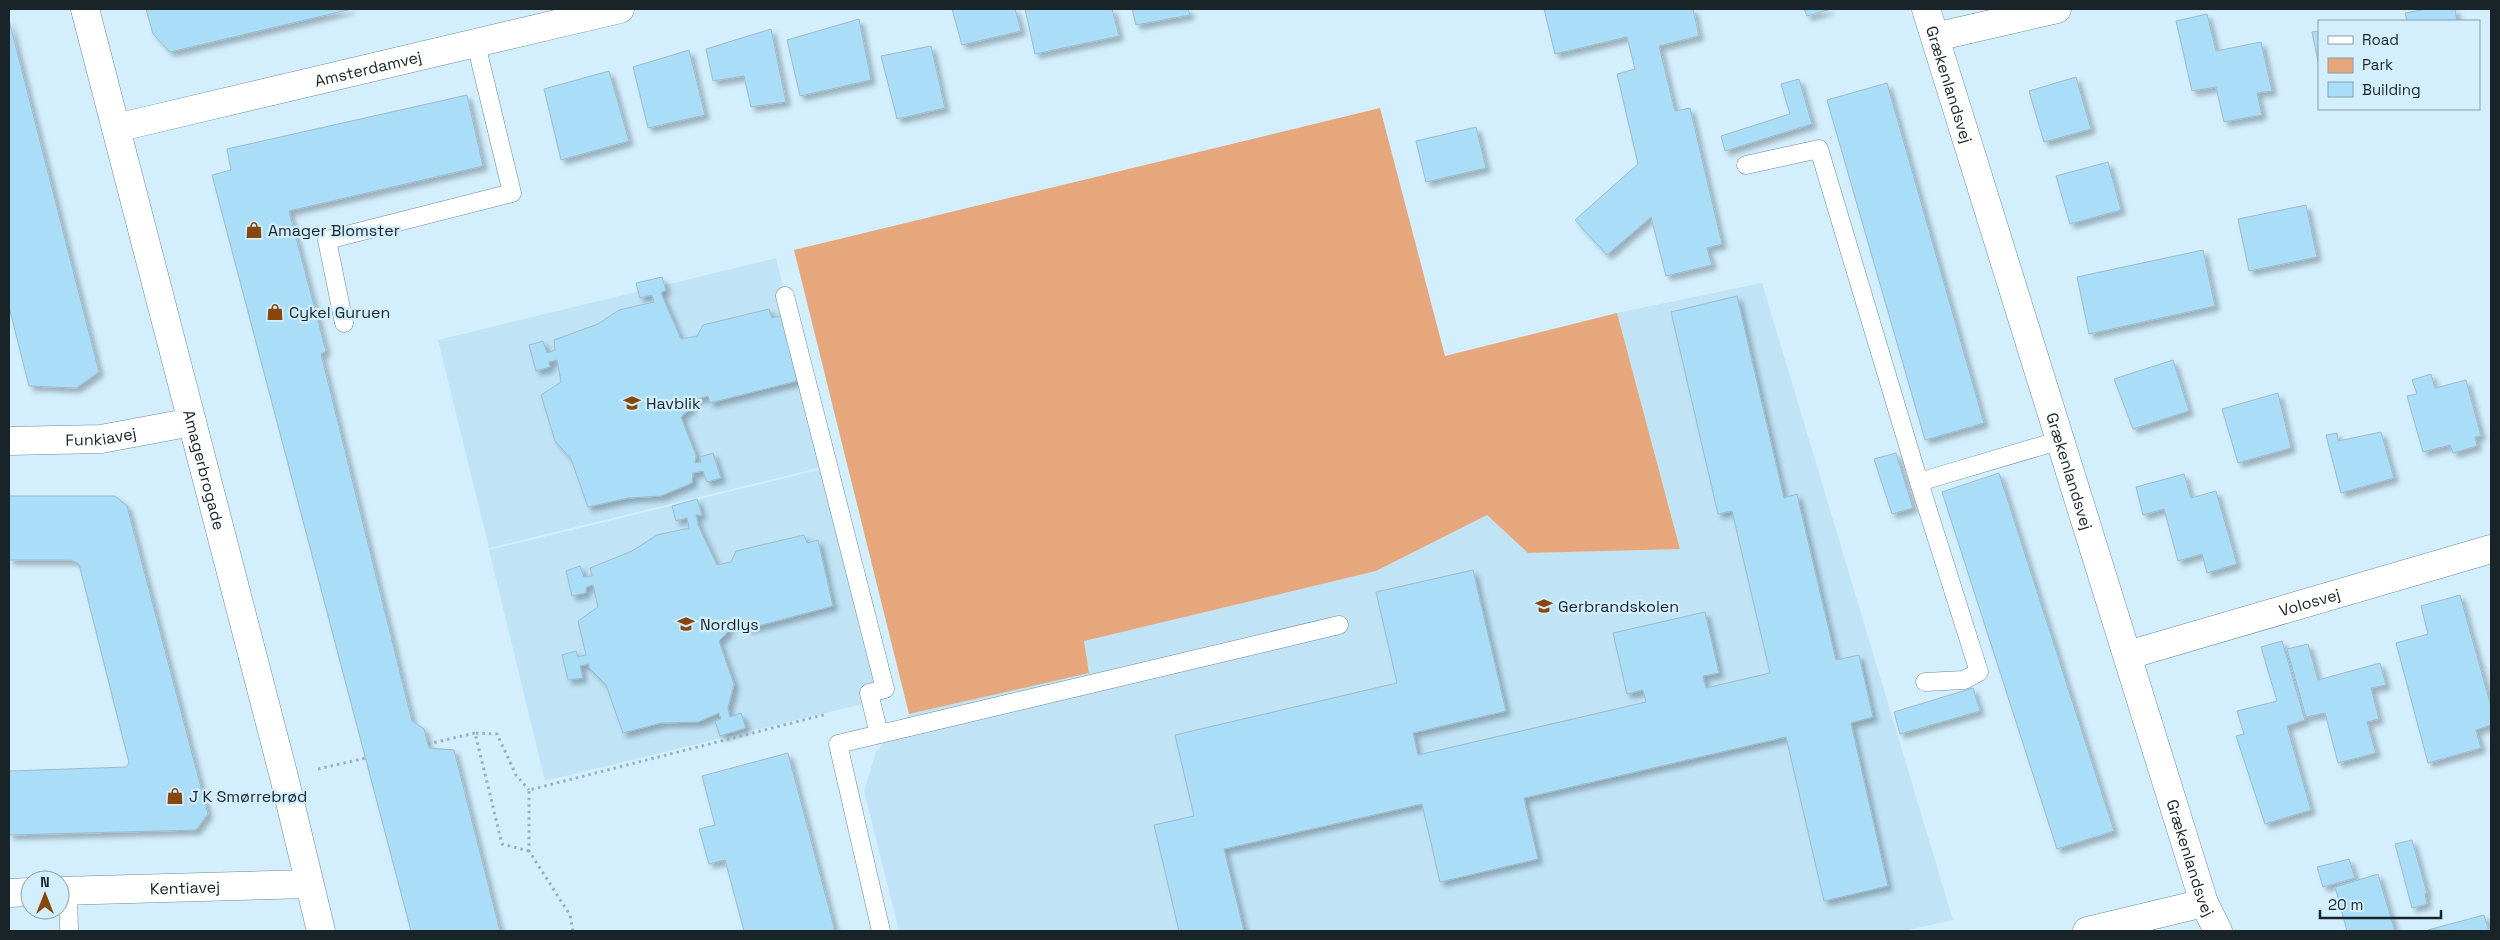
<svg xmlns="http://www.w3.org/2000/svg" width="2500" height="940" font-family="'Space Grotesk',sans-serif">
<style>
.built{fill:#c0e3f6}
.green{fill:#e6a77c}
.building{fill:#a9ddf8;stroke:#9fbac8;filter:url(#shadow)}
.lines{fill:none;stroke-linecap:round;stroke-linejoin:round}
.lane-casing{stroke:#708a98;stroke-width:19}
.street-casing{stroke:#708a98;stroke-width:29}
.secondary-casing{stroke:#708a98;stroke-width:29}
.path{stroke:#99b0bc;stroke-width:3;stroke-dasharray:2.5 4;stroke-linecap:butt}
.lane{stroke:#fff;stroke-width:18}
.street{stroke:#fff;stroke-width:28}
.secondary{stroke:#fff;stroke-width:28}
.labels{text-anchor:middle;stroke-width:4.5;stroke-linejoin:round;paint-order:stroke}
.street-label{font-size:16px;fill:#192429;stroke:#d3effe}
.poi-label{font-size:16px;fill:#192429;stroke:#d3effe;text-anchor:start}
</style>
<defs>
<filter id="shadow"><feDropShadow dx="4.5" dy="4.5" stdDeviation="2.5" flood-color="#0004"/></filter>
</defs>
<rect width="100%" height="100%" fill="#d3effe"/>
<g class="built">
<polygon points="776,258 827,466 489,548 438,340"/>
<polygon points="1762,283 1953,920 1903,931 899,931 864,791 876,752 909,714 1089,673 1083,641 1376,571 1487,515 1528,553 1680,548 1617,313"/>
<polygon points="827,468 883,699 545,781 489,550"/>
</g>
<polygon class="green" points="1380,108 1445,356 1617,313 1680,549 1528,553 1487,515 1376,571 1084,641 1089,673 909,714 794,250"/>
<g class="building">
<polygon points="146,9 352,9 170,52 153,34"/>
<polygon points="952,9 1015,9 1021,31 962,45"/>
<polygon points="1025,9 1112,9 1119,36 1035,54"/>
<polygon points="1132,9 1188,9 1190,15 1136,25"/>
<polygon points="1544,9 1693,9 1699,36 1659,46 1675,111 1690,108 1722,244 1707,248 1712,265 1666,276 1651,217 1607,255 1575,220 1638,164 1617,74 1635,69 1627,37 1555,54"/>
<polygon points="1804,9 1831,9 1807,16"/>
<polygon points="2427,9 2455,9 2457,21 2407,21 2405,13"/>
<polygon points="2207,14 2216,51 2261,42 2272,91 2257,93 2262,115 2224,122 2216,87 2192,91 2176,21"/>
<polygon points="859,19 871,80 800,96 787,40"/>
<polygon points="9,20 99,372 76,388 29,386 9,307"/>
<polygon points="771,29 786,102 751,107 744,76 713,81 706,49"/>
<polygon points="2319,31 2319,66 2312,32"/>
<polygon points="931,46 945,108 897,119 881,56"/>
<polygon points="689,50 705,115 648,128 633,67"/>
<polygon points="609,71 629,141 561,160 544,89"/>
<polygon points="2076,77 2091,129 2044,142 2029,91"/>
<polygon points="1799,79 1812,124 1725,151 1721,136 1790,114 1781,84"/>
<polygon points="1887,83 1984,423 1925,440 1827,100"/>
<polygon points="467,95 483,166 289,211 326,351 321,354 412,721 424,729 429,748 454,750 500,931 411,931 212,175 231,170 227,149"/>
<polygon points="1476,127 1486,168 1426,182 1416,141"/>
<polygon points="2108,162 2121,210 2070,224 2056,176"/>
<polygon points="2306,205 2317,257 2249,271 2238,219"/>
<polygon points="2203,250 2215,306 2089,334 2077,277"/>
<polygon points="662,277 666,290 661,293 681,339 697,336 703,325 769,309 772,318 782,315 797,381 710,403 708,396 690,401 692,407 681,417 696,455 695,463 701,462 700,457 713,453 721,478 707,482 703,471 693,473 692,483 661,496 628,498 588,507 571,459 555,441 541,395 561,382 557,360 549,362 550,367 536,371 529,345 543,341 547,353 555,350 554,340 598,324 619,310 654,302 652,295 640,298 636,283"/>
<polygon points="1737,296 1784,498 1797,494 1836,660 1859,655 1873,717 1851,723 1888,886 1824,901 1786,737 1524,798 1538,859 1440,882 1422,804 1224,849 1244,931 1179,931 1154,825 1194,816 1175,735 1397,683 1376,592 1473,570 1506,711 1413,733 1418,755 1646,702 1643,690 1627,694 1613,633 1705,612 1719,673 1703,676 1706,688 1770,673 1732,511 1718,514 1671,312"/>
<polygon points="2173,360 2189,411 2133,429 2114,379"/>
<polygon points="2431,374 2435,388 2466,380 2481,436 2475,437 2477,446 2453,453 2450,445 2423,452 2407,396 2417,394 2412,380"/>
<polygon points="2278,393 2291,448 2238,463 2222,409"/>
<polygon points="2381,432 2394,478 2341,493 2326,435 2337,433 2338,441"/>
<polygon points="1896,453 1913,508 1892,514 1874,459"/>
<polygon points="1999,473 2114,831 2057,849 1942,492"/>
<polygon points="2184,474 2191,498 2216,491 2237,564 2207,573 2202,554 2178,561 2164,509 2143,515 2136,487"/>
<polygon points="9,496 115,496 127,506 208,814 196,830 9,835 9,771 126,767 129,763 79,564 71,560 9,560"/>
<polygon points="697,499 702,515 696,515 699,527 717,565 731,562 736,551 804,535 807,543 818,540 833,606 747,629 745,622 727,626 728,632 719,641 734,684 728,708 730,717 741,713 746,728 720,736 715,721 721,719 719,713 698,722 661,723 623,733 606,685 589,668 589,664 580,666 583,678 568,680 562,655 576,651 578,657 586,655 578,621 598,607 593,585 586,587 586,593 572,596 566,571 580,566 584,577 592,576 590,568 632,551 657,535 689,528 687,518 676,521 672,506"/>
<polygon points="2460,595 2491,706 2491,725 2476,730 2481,748 2428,763 2396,643 2428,634 2421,606"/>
<polygon points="2282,641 2305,720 2287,726 2311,810 2265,824 2236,736 2244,734 2237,711 2277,701 2261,647"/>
<polygon points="2308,644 2318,680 2380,663 2386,685 2371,688 2379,719 2367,722 2376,753 2338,763 2325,713 2306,717 2287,649"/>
<polygon points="1973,688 1980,711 1900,734 1894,712"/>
<polygon points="788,753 835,931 744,931 725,860 709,864 699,829 715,825 702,776"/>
<polygon points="2412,840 2427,893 2425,894 2427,904 2412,908 2395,844"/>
<polygon points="2349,859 2355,878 2323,887 2317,867"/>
<polygon points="2378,874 2395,931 2347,931 2335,887"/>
<polygon points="2484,915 2489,931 2428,930"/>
</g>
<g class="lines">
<g class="lane-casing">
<g id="lane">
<polyline points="1746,165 1819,149 1919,482 2061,440"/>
<polyline points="785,296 885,689 869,693 879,734"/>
<polyline points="344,323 327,240 512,193 476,44"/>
<polyline points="1919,482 1979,672 1964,680 1925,682"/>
<polyline points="68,891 69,931"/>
<polyline points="881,931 838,744 1339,625"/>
</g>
</g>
<g class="street-casing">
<g id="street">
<path id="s1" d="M1926,9l278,894 14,28"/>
<polyline points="1935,37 2057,9"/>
<path id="s2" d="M116,128l504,-119"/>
<path id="s3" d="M9,441l92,-2 91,-17"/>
<path id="s4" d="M2128,655l363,-106"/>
<path id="s5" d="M60,891l249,-7"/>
<polyline points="9,893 30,892"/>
<polyline points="2087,931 2204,903"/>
</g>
</g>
<g class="secondary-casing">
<g id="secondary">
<path id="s6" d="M85,9l199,768 37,154"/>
</g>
</g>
<g class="path">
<polyline points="428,744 475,733"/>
<polyline points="318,769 366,758"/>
<polyline points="529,851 502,844 475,733 497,734 516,775 529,790"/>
<polyline points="573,931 570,915 529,851 529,790 827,714"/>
</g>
<use href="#lane" class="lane"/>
<use href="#street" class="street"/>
<use href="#secondary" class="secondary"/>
</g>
<defs>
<g id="shop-bare" transform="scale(1.35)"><path d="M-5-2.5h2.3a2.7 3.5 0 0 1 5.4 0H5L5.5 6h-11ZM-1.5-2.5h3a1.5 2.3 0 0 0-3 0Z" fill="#86460d" stroke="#d3effe" stroke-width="2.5" paint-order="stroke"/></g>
<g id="school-bare" transform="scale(1.35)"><path d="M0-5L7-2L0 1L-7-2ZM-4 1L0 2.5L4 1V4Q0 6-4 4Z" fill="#86460d" stroke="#d3effe" stroke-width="2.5" paint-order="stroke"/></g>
</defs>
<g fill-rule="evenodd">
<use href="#shop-bare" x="254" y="230"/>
<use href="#shop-bare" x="275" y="312"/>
<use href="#school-bare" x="632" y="403"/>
<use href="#school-bare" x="1544" y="606"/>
<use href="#school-bare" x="686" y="624"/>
<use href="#shop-bare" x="175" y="796"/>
</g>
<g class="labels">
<g class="street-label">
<text dy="6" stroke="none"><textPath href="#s2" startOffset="259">Amsterdamvej</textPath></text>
<text dy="6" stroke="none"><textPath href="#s1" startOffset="79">Grækenlandsvej</textPath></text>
<text dy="6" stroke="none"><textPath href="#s3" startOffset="92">Funkiavej</textPath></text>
<text dy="6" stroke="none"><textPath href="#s6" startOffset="476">Amagerbrogade</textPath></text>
<text dy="6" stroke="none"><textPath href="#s1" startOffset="484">Grækenlandsvej</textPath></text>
<text dy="6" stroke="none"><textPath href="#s4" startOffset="189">Volosvej</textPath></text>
<text dy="6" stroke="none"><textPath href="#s1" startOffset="889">Grækenlandsvej</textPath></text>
<text dy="6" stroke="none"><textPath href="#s5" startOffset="125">Kentiavej</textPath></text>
</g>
<g class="poi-label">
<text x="268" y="236">Amager Blomster</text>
<text x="289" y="318">Cykel Guruen</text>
<text x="646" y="409">Havblik</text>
<text x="1558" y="612">Gerbrandskolen</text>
<text x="700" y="630">Nordlys</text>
<text x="189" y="802">J K Smørrebrød</text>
</g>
</g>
<rect width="2500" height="940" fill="none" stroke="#192429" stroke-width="20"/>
<rect x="2318" y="20" width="162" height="90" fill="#d3effe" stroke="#899ea9"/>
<rect x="2328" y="36" width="25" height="8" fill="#ffffff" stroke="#899ea9"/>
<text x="2362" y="45" font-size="15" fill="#192429">Road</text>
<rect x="2328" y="58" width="25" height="15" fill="#e6a77c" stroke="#899ea9"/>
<text x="2362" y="70" font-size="15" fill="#192429">Park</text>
<rect x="2328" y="82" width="25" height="15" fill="#a9ddf8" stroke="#899ea9"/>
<text x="2362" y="95" font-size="15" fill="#192429">Building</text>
<g transform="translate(45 895)"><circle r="24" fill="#d3effe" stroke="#899ea9"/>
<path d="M0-4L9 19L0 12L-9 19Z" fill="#86460d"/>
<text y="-8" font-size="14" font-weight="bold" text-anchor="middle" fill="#192429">N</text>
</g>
<path d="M2320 910v8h121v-8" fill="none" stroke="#192429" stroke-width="2.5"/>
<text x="2328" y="910" font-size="15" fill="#192429" stroke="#d3effe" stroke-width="4" paint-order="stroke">20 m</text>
</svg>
